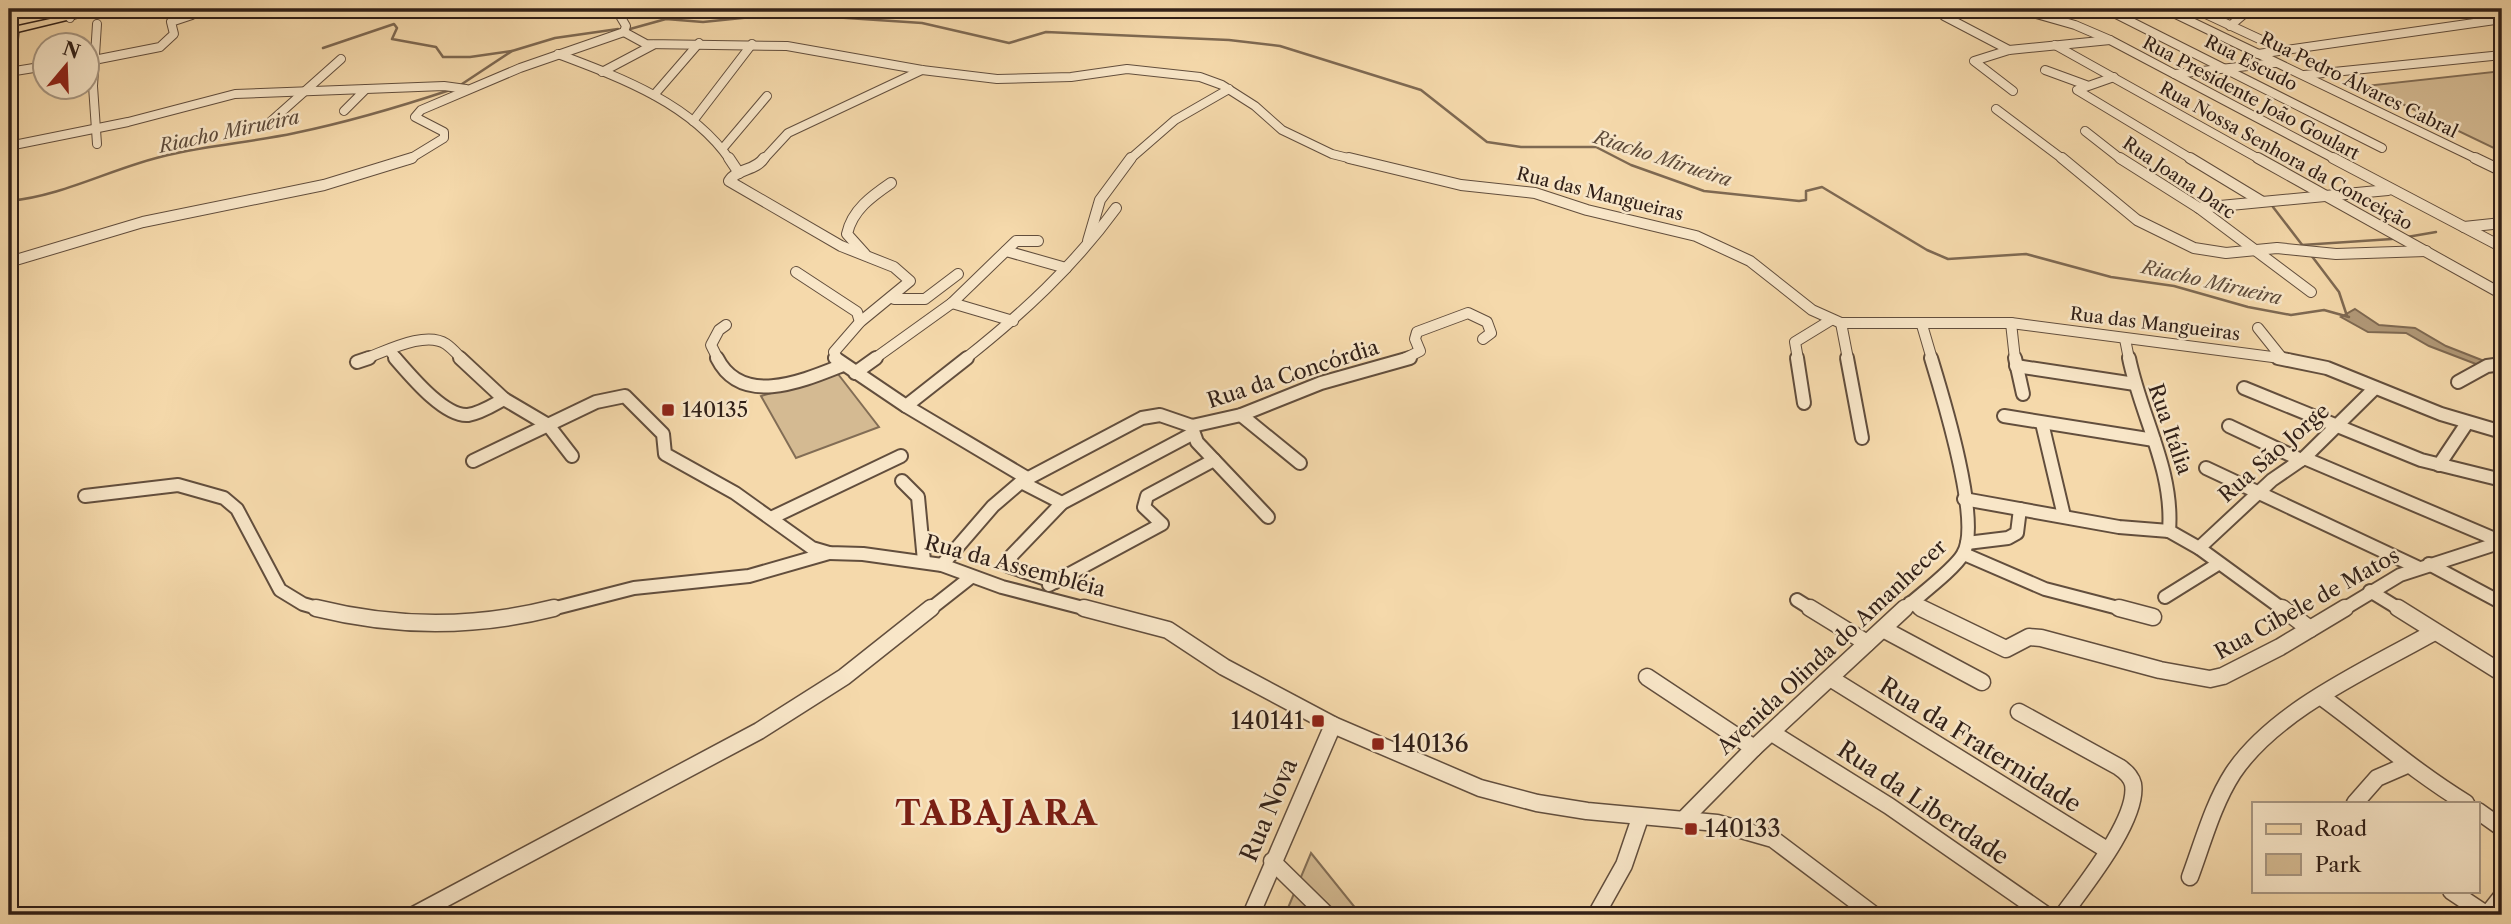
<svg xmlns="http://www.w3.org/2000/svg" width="2511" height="924" font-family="'Libre Caslon Text',serif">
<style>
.green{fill:#d4ba92;stroke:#826d55;stroke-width:2}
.water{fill:#b29a79;stroke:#7e6952;stroke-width:2}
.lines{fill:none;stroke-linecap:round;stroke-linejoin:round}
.stream{stroke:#7e6952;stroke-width:2.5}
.minor-far3-casing{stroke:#624e3d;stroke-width:10}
.minor-far2-casing{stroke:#624e3d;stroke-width:12}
.minor-far1-casing{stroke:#624e3d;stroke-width:16}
.minor-casing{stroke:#624e3d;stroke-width:19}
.major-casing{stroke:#312018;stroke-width:3}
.minor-far3{stroke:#f8e6c8;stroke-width:8}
.minor-far2{stroke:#f8e6c8;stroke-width:10}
.minor-far1{stroke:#f8e6c8;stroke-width:12}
.minor{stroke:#f8e6c8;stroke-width:16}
.major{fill:#f5d9ab;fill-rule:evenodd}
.poi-dot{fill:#8f2418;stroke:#f8e6c8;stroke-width:2.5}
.labels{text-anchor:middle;stroke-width:5;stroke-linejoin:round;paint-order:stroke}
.far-street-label{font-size:18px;fill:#312018;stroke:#f8e6c8}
.far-water-label{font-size:19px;font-style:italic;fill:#5e4b3a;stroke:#f8e6c8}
.street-label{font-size:21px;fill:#312018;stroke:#f8e6c8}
.poi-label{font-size:21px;fill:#312018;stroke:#f8e6c8;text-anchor:start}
.near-poi-label{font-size:24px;fill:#312018;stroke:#f8e6c8;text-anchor:start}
.near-street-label{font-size:24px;fill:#312018;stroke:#f8e6c8}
.near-district-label{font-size:33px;font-weight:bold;letter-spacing:2px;fill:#7a1f14;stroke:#f8e6c8}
</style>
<rect width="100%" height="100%" fill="#f5d9ab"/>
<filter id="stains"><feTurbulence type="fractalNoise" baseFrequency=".00286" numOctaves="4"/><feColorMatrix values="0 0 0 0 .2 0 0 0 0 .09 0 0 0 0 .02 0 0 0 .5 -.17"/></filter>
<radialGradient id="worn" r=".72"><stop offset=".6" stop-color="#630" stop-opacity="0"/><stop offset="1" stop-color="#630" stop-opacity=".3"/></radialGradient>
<g class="green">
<polygon points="2502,71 2502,152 2365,86"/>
<polygon points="838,374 879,427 796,458 761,396"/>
<polygon points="1311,853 1361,915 1285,915"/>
</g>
<polygon class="water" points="2355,309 2379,325 2415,328 2446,346 2502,368 2502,374 2429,346 2406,333 2368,332 2341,317"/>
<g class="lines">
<g class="stream">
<polyline points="630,29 666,19 703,22 812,11 832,17 922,23 1009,43 1046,32 1229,40 1280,46 1421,90 1487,142 1521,147 1596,147 1631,165 1704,191 1799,201 1806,200 1806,191 1822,187 1927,250 1948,259 2026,254 2111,277 2174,286 2248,307 2291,315 2324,310 2349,317"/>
<polyline points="323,48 394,24 397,28 392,39 436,47 443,57 470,57 512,51"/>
<polyline points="462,84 512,51 555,38 618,29"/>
<path d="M9,201c55,-5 105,-34 159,-46 42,-10 85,-13 127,-22 53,-11 104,-26 155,-43"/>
<polyline points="2273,207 2303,246"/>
<polyline points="2407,237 2436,232"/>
<polyline points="2302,245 2392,239"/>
<polyline points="2311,255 2339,292 2347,316"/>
</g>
<g class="minor-far3-casing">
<g id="minor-far3">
<polyline points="63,9 70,18"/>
<polyline points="616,9 626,26 624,32"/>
<polyline points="2019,9 2075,25 2110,40 2337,160"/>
<polyline points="2106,9 2382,148"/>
<polyline points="2165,9 2479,160"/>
<polyline points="2195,9 2283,50"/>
<polyline points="2454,9 2489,18"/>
<polyline points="1944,16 2009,50"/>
<polyline points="97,24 93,86 97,144"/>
<polyline points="2230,26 2250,9"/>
<polyline points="624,32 646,44 787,46 922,70 997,79 1071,77 1127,69 1200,77 1222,85 1255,106 1282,130 1332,154 1356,160"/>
<polyline points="2055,45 2261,160"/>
<path d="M558,54c61,23 133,49 172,106"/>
<polyline points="2258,54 2502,19"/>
<polyline points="94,60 160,47 174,34 171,22 192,15"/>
<polyline points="2045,70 2086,85"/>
<polyline points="9,72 46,66"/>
<polyline points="602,72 653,45"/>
<polyline points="2175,74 2275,63"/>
<polyline points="2304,75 2502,55"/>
<polyline points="2114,77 2077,90 2193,160"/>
<polyline points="9,85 15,30"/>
<polyline points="366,89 444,86 466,89"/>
<polyline points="2013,91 1974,61 2009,50 2110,40"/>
<polyline points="654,95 699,43"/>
<polyline points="1996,109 2064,160"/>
<polyline points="693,121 752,44"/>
<polyline points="268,124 341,59"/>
<polyline points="2085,131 2122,160"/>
<polyline points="9,146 128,122 235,94 366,89 344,111"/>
<polyline points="723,148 767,96"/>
<polyline points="408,160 444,138 444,132 415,117 421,110 520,68 624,32"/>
<polyline points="763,160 788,133 922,70"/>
<polyline points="1129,160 1175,120 1229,89"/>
</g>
</g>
<g class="minor-far2-casing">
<g id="minor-far2">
<polyline points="729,158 739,173"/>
<path d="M764,158c-8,13 -27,10 -35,23l112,65 53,21 16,14 -50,41 -26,30 3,7"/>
<polyline points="1349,158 1461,185 1535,193 1587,210 1696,236 1750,261 1812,310 1841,323 2011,323 2288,359"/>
<polyline points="2062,158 2137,220 2194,248 2226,253 2277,248 2336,254 2426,251"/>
<polyline points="2120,158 2199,208 2311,292"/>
<polyline points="2190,158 2261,201"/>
<polyline points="2258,158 2502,294"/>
<polyline points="2333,158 2502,247"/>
<polyline points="2475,158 2502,171"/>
<polyline points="2199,208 2388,190"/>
<polyline points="2464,227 2502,223"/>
<polyline points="1088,241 1100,200 1131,158"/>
<polyline points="1006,251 1066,268"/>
<path d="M865,254l-18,-20c5,-24 25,-38 44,-51"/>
<polyline points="9,262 143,222 324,185 412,158"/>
<polyline points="796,272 857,312 860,322"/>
<polyline points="894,299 925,299 958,274"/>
<polyline points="952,303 1013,321"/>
<polyline points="1841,323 1848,359"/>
<polyline points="2011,323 2015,359"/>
<polyline points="1922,325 1932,359"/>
<polyline points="2258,328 2282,358"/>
<polyline points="2125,339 2129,359"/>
<polyline points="390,351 397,359"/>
<path d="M364,359c21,-7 61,-29 82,-15 6,4 11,10 16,15"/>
<polyline points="718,359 711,345 719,330 726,325"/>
<polyline points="874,359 952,303 1016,241 1038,241"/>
<path d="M965,359c57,-45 108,-92 151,-151"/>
<polyline points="1404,359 1420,351 1415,339 1417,332 1468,313 1487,322 1491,333 1483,339"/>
<polyline points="1798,359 1795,342 1831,320"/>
</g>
</g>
<g class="minor-far1-casing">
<g id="minor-far1">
<path d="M395,358c15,17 49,59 73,57 13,-2 25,-10 36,-16"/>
<polyline points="460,358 504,399 548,425 596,402 625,396 663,434 665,454 735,493 812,548 829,553 863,554 942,565 1002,587 1091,610"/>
<path d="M717,358c25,50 88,22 126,7"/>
<polyline points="835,358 906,406 1027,478"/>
<polyline points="1797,358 1804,403"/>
<polyline points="1847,358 1862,438"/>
<polyline points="2015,358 2023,394"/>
<path d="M2129,358c12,59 45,112 40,173"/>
<polyline points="2278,358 2327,368 2441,414 2502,432"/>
<polyline points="357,362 369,358"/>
<polyline points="2016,366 2135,384"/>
<polyline points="855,373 876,358"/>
<polyline points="2458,382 2487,366 2502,364"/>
<polyline points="2244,388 2421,460 2502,480"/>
<polyline points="906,406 967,358"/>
<polyline points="1241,415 1300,463"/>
<polyline points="2004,416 2154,440"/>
<polyline points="2042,423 2064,516"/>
<polyline points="2229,426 2301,460"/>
<polyline points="1192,428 1197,442 1268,517"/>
<polyline points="2304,458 2502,542"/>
<polyline points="473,461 548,425 572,456"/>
<polyline points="2439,465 2467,423"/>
<polyline points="2206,468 2419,568"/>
<polyline points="902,481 918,497 924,561"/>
<polyline points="1021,482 1062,503"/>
<polyline points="85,496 178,485 224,498 237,509 280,590 303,604 324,610"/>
<polyline points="1964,499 2119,527 2169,531"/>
<polyline points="771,518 901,456"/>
<polyline points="2169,531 2199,548 2284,610"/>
<polyline points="1967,543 2008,538 2017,533 2020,509"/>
<polyline points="2199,548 2272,480 2304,458 2375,388"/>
<polyline points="1964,554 2045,589 2126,610"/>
<polyline points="2429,564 2502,603"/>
<polyline points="942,565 993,506 1021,482 1142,418 1160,415 1192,426 1241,415 1321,383 1410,358"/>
<polyline points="1055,582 1008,566 1012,555 1062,503 1192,434"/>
<polyline points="1049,585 1162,524 1144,507 1147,496 1214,460"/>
<polyline points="2370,591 2401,610"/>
<polyline points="2165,597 2218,564"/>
<polyline points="1797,600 1813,610"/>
<polyline points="1910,603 1925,610"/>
<polyline points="548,610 634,588 749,576 829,553"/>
<polyline points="929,610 971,577"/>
<path d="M1903,610c14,-13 52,-41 60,-56 19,-31 -21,-160 -32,-196"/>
<polyline points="2342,610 2400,575 2502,542"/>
</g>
</g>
<g class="minor-casing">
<g id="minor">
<path d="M316,608c80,20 159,20 238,0"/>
<polyline points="1084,608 1168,630 1224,667 1333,725 1480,788 1537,803 1587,811 1717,823 1773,839 1874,915"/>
<polyline points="1810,608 1867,643"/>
<polyline points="1921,608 2006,649 2029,637 2041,638 2160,670 2210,679 2223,676 2280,647 2345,608"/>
<polyline points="2119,608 2153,617"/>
<polyline points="2282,608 2310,629"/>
<polyline points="2398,608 2502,673"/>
<polyline points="1883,629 1982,682"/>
<polyline points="1647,677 1754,748"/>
<polyline points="1830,678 2107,850"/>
<path d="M2323,698c48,35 92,74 143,105"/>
<path d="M2019,712l100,55c6,4 12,9 14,17 6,35 -50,103 -70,131"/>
<polyline points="1772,733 1889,806 2046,915"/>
<polyline points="2355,803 2377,778 2407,765"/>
<polyline points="2478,811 2502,828"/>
<polyline points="1683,820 1754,748 1905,608"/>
<polyline points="1272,861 1327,915"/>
<path d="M2190,877c13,-35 23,-73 43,-104 43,-64 136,-104 201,-141"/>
<polyline points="2451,891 2487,915 2502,896"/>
<polyline points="414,915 759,731 844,677 931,608"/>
<polyline points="1251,915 1333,725"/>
<polyline points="1596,915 1624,865 1640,818"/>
</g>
</g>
<g class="major-casing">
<polygon id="major" points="96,9 112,9 9,34 9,28"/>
</g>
<use href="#minor-far3" class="minor-far3"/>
<use href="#minor-far2" class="minor-far2"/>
<use href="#minor-far1" class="minor-far1"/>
<use href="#minor" class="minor"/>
<use href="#major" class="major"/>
</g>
<g class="poi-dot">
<rect x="661" y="403" width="14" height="14" rx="3.5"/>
<rect x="1311" y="714" width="14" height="14" rx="3.5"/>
<rect x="1371" y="737" width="14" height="14" rx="3.5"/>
<rect x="1684" y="822" width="14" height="14" rx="3.5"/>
</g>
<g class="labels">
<g class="far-street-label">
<text transform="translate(2251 63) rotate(27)" y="6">Rua Escudo</text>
<text transform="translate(2359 85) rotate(26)" y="6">Rua Pedro Álvares Cabral</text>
<text transform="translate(2251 98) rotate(28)" y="6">Rua Presidente João Goulart</text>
<text transform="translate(2286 156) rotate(29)" y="6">Rua Nossa Senhora da Conceição</text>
<text transform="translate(2179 178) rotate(34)" y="6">Rua Joana Darc</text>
<text transform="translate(1600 194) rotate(14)" y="6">Rua das Mangueiras</text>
<text transform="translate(2155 324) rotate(7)" y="6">Rua das Mangueiras</text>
</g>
<g class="far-water-label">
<text transform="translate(229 131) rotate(-12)" y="7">Riacho Mirueira</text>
<text transform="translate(1663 158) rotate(18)" y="7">Riacho Mirueira</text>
<text transform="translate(2212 282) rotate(13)" y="7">Riacho Mirueira</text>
</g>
<g class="street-label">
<text transform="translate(1293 374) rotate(-18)" y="7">Rua da Concórdia</text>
<text transform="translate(2170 429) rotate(71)" y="7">Rua Itália</text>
<text transform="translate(2274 453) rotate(-41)" y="7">Rua São Jorge</text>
<text transform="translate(1015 566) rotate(15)" y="7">Rua da Assembléia</text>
<text transform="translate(2307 604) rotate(-29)" y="7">Rua Cibele de Matos</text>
<text transform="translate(1832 647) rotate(-43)" y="7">Avenida Olinda do Amanhecer</text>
</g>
<g class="poi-label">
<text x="682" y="417">140135</text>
</g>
<g class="near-poi-label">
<text x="1304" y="729" text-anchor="end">140141</text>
<text x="1392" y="752">140136</text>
<text x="1705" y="837">140133</text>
</g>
<g class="near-street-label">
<text transform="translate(1980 745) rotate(32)" y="8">Rua da Fraternidade</text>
<text transform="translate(1923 803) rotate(34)" y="8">Rua da Liberdade</text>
<text transform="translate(1269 810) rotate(-67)" y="8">Rua Nova</text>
</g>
<g class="near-district-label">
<text x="997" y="825">TABAJARA</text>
</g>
</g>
<rect width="2511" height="924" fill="none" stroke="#f5d9ab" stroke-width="35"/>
<rect x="10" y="10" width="2490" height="903" fill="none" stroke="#312018" stroke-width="3.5"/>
<rect x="18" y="18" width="2476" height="889" fill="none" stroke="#312018" stroke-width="2"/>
<rect x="2252" y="802" width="228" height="91" fill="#f8e6c8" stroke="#a89782" stroke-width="2"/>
<rect x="2266" y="824" width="35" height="10" fill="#f5d9ab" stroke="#a89782" stroke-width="2"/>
<text x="2315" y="836" font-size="21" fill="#312018">Road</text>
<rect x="2266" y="854" width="35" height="21" fill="#d4ba92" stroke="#a89782" stroke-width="2"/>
<text x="2315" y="872" font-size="21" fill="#312018">Park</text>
<g transform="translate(66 66) rotate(19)"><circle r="33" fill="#f8e6c8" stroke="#a89782" stroke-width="2"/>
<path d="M0-5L12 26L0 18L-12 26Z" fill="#8f2418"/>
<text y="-10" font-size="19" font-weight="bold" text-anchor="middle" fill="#312018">N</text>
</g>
<rect width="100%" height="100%" filter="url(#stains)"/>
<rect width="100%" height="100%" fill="url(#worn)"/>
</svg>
